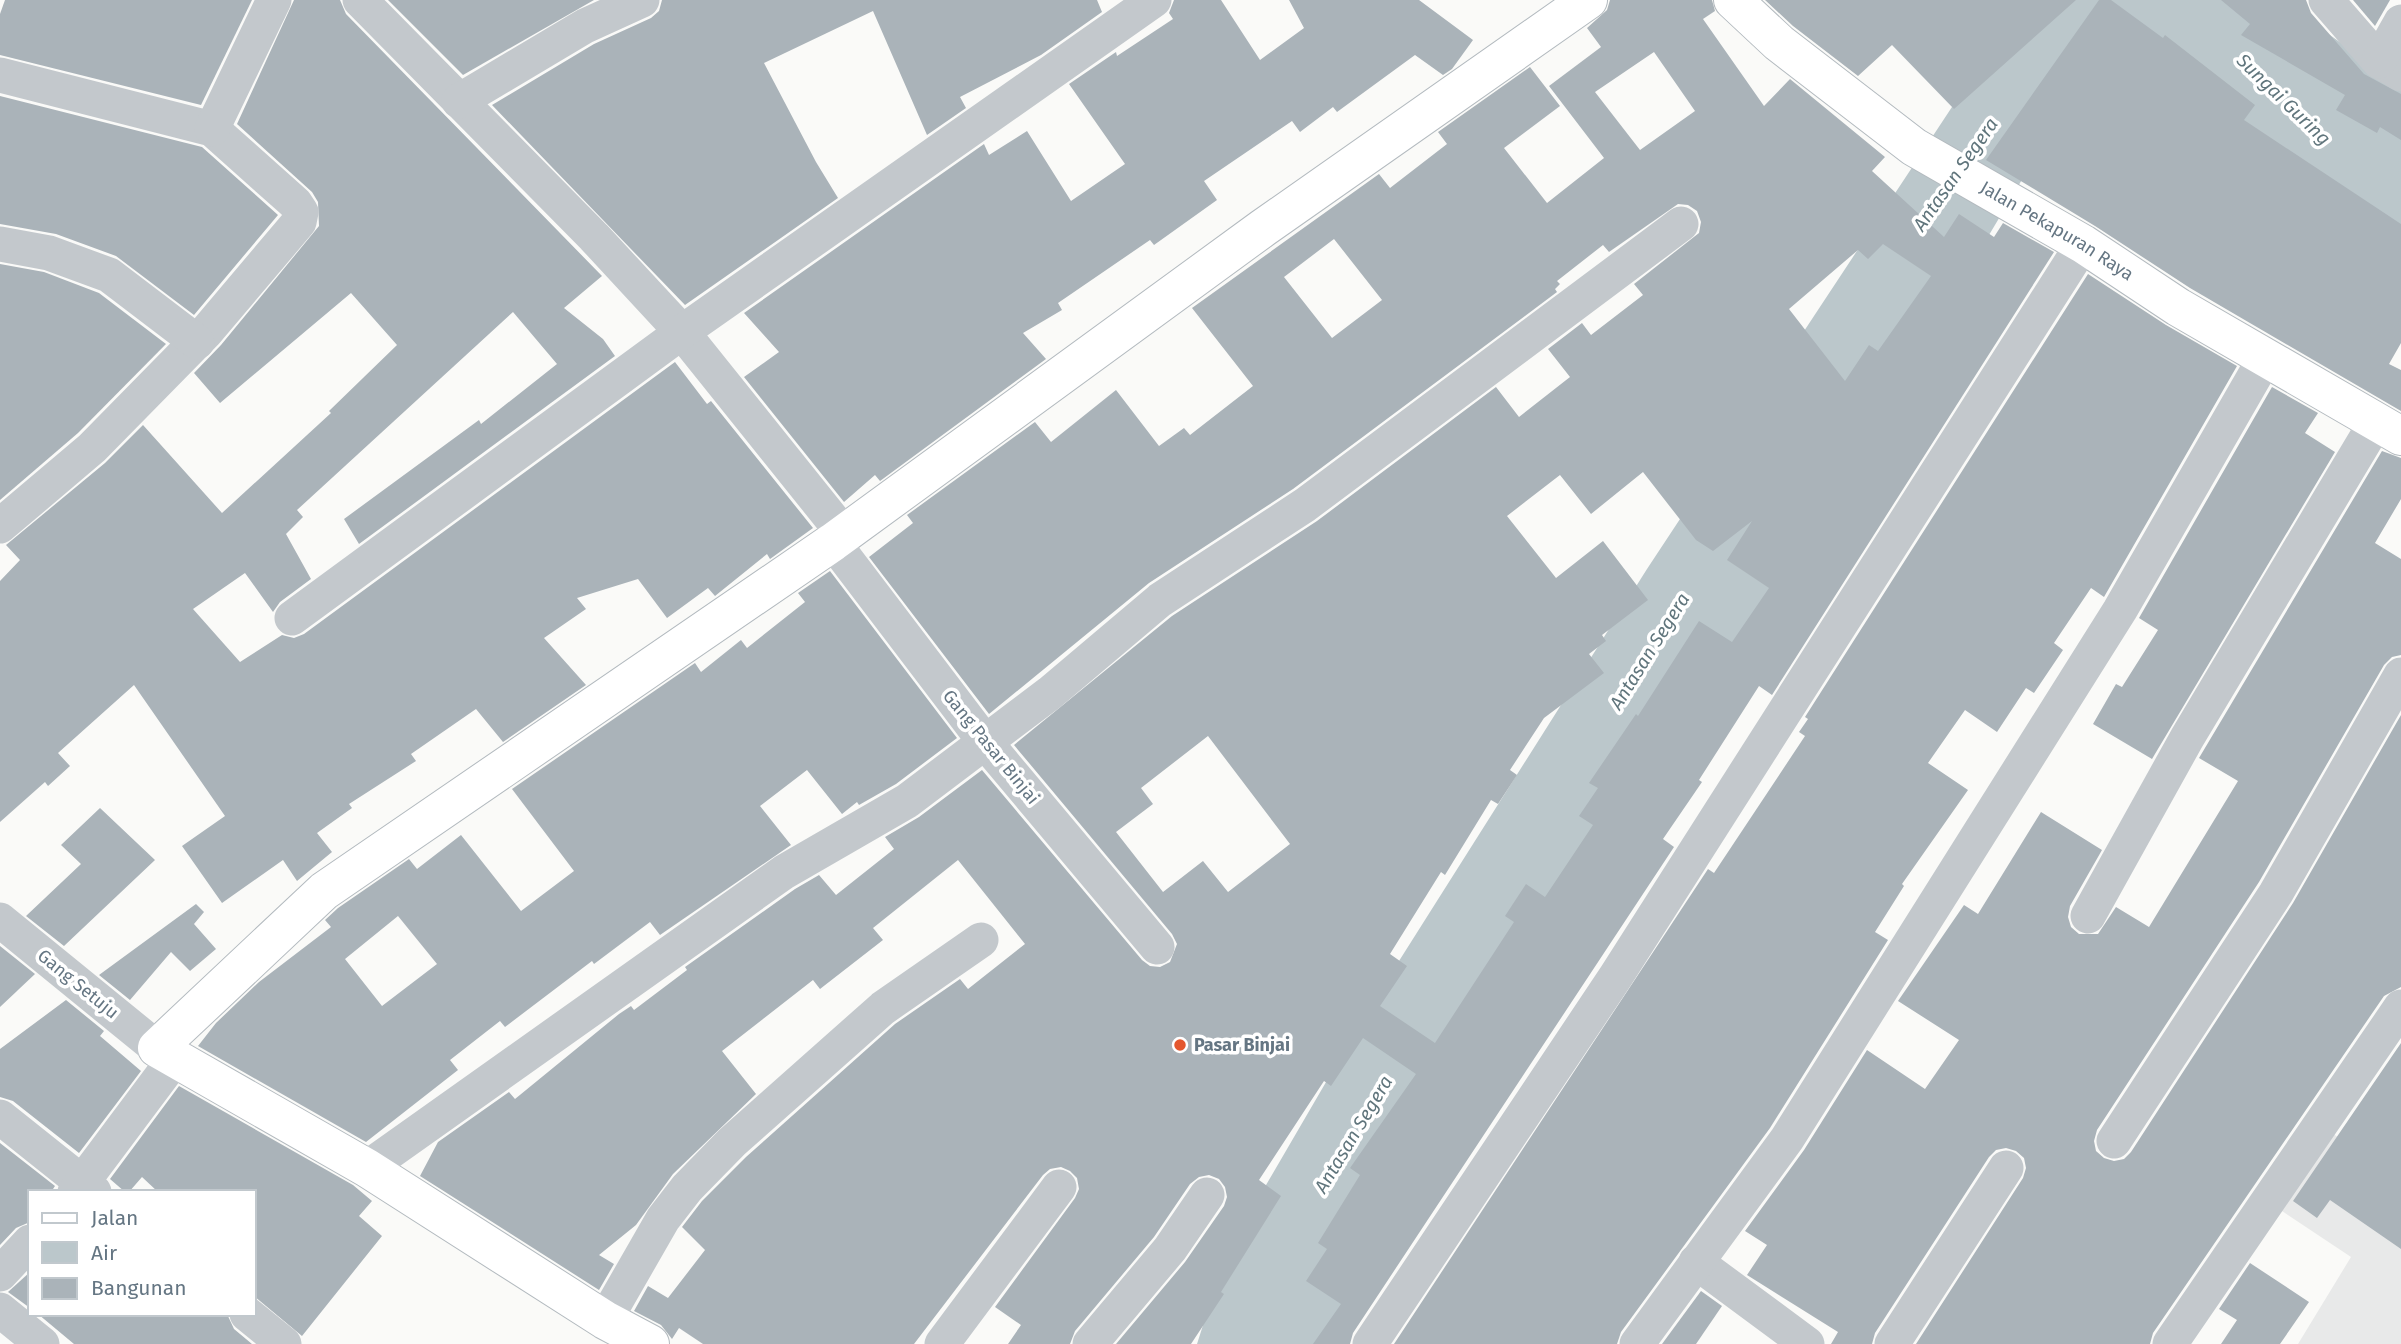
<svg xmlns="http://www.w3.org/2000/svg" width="2401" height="1344" font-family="'Fira Sans',sans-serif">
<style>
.built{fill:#e8e9e9}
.water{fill:#bbc7cb}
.building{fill:#aab3b9;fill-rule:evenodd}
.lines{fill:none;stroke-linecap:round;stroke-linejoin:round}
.secondary-casing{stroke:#b3babf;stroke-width:40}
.street{stroke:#c3c8cc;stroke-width:35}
.secondary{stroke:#fff;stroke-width:38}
.poi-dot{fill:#e4572e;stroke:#fff;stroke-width:2.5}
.labels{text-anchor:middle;stroke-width:7;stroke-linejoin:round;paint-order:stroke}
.street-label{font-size:18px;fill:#657683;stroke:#fff}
.poi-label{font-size:18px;font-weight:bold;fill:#657683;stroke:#fff;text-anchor:start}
.water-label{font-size:19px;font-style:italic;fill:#60757c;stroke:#fff}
</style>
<rect width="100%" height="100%" fill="#fafaf8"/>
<polygon class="built" points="2328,1130 2401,1183 2401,1344 2298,1344 2351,1257 2279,1209"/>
<polygon class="water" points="1912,0 2281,0 2401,86 2401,290 2064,109 1329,1344 1197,1344 1212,1297 1248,1216 1368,1010 1647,569 1983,60"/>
<g class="building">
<polygon points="5,0 252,0 201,105 0,55 0,14"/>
<polygon points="294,0 340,0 346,14 602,276 564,308 603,339 615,356 359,544 344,519 479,420 481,424 557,364 513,312 297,510 303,517 286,534 311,579 280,602 273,612 245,573 193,609 240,662 282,635 294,638 304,634 675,362 707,404 711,401 813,528 770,559 767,554 715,596 708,588 667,618 638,579 577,598 586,609 544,638 586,685 503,742 476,709 411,754 416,761 349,804 352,808 317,833 332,852 297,881 283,860 222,903 182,846 225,816 134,685 58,753 70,766 48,786 45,782 0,822 0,581 20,560 6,545 105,463 143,425 222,513 331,413 329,411 397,345 351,293 220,403 194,373 221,345 319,226 318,202 312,192 237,124"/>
<polygon points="388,0 594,0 463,75"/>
<polygon points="662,0 1097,0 1102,12 1041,55 960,97 966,108 927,135 873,11 764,63 816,162 838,198 685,305 492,105 594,44 651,18 659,11"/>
<polygon points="1174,0 1221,0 1260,60 1304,28 1289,0 1419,0 1473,40 1452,69 1443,75 1415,55 1337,112 1333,107 1300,132 1292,121 1204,181 1217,200 1154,245 1150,240 1058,303 1062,310 1023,333 1046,359 880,481 875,475 844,502 744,377 779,352 744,313 984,144 989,155 1027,131 1071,201 1125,164 1069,84 1116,52 1117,56 1173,19 1169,13"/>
<path d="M1610,0h102l3,11 -12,8 61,87 26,-27 95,78 -13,14 72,66 15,-23 35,23 9,-14 51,29 -282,443 -13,-9 -60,94 3,2 -39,57 11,8 -321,486 -3,11h-37l28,-40 -35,-23 21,-32 -9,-6 42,-68 -10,-7 66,-94 -53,-36 -32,48 -7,-5 -65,99 22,16 -60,96 3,2 -33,50h-75l69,-82 39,-56 3,-9 -2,-10 -6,-8 -10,-4 -10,2 -9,7 -36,53 -79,94 -5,13h-62l13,-19 -26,-18 80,-109 4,-9 -2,-11 -7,-7 -9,-4 -11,2 -7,6 -129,169h-211l-24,-16 -7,11 -11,-14 -27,-14 14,-25 20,12 37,-48 -23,-23 20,-26 44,-44 149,-133 65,-45 8,10 57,-45 -67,-84 -85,68 10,12 -63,49 -7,-9 -91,71 34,43 -83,80 -37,51 -37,30 15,9 -15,26 -179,-114 18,-34 71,-50 6,7 104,-85 12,-8 3,4 53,-40 -2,-3 110,-78 24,-14 17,20 58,-46 -9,-12 34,-20 63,-47 160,190 8,6 10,1 10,-5 7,-18 -5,-10 -158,-189 158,-129 145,-95 179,-134 23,30 51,-40 -22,-28 34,-26 9,12 52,-40 -9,-11 65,-51 2,-11 -4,-11 -9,-6 -10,-1 -69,48 -6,-7 -46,36 3,3 -5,5 2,3 -264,197 -144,94 -160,131 -120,-157 44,-34 -6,-8 128,-93 16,20 65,-52 43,56 25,-18 6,7 63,-49 -61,-78 187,-134 11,14 57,-44 -9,-12 92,-65 30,39 -56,42 43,55 57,-45 -55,-72 52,-39 -14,-19 20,-18zM1654,52l41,59 -55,39 -45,-58zM1334,239l48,61 -50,38 -48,-61zM1883,244l48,32 -53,75 -9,-6 -24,36 -56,-72 69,-59 10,9zM1643,472l53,68 17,11 39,-30 -25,39 42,28 -37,54 -33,-21 -61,95 -2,-2 -47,69 9,5 -19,28 14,9 -48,72 -19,-13 -21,32 9,6 -79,121 -55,-37 27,-40 -17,-12 51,-82 4,3 46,-75 7,4 19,-29 -7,-5 34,-52 60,-45 -15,-19 17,-13 -4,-6 46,-35 -45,-59 -47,37 -49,-62 53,-41 31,39zM1208,736l82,108 -62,48 -25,-31 -40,31 -47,-60 37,-28 -12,-16z"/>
<polygon points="1765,0 2076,0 1954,109 1892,45 1858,76 1793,26"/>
<polygon points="2099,0 2111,0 2163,38 2165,35 2255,105 2244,120 2401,224 2401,343 2389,364 2401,370 2401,411 2190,288 2095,226 1986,160"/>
<polygon points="2221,0 2306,0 2311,13 2364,74 2401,94 2401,140 2380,127 2377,133 2336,110 2345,95 2241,35 2250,24"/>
<polygon points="2353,0 2390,0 2375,26"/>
<polygon points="0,96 202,147 278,215 194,315 116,256 56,234 0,224"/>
<polygon points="0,264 44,272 99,293 166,344 78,433 0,500"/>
<polygon points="2088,274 2166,325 2237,366 2104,597 2091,588 2054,643 2063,650 2034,693 2026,688 1997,732 1965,710 1928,763 1968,790 1902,884 1904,886 1875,932 1888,940 1770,1128 1621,1332 1617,1344 1394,1344 1708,869 1714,873 1805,736 1799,732 1808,719 1805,717"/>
<polygon points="2272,387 2318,413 2305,433 2335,452 2152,759 2093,724 2116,684 2122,687 2158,630 2139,618"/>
<polygon points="2382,451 2401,458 2401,499 2375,543 2401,559 2401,655 2392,657 2384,665 2259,882 2097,1130 2094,1141 2096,1151 2104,1158 2114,1161 2124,1159 2131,1152 2293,903 2401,715 2401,987 2384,996 2153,1333 2150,1344 1916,1344 2023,1178 2026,1168 2024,1158 2016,1151 2006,1148 1996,1150 1989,1157 1875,1333 1872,1344 1831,1344 1838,1332 1747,1275 1767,1245 1745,1231 1804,1150 1867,1050 1925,1089 1959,1040 1898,1001 1964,905 1978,914 2041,812 2102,850 2070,906 2068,917 2071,927 2079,934 2098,934 2116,907 2149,927 2238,781 2199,758"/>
<path d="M830,571l127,167 -61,46 -37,21 -2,-3 -15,12 -35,-44 -47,36 31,39 -131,90 -10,-13 -56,42 -2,-3 -87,66 -5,-6 -50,39 8,10 -92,72 -168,-96 18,-23 43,-41 72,-55 -6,-7 13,-12 71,-49 8,10 44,-34 60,76 53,-40 -62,-82 183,-126 6,9 40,-32 6,8 58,-46 -7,-9zM398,916l39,48 -55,42 -37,-47z"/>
<polygon points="100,808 155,860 64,946 26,916 81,864 61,845"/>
<polygon points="196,904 204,912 194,924 216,949 190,971 171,952 130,1000 99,975"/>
<polygon points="0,946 35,974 0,1007"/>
<polygon points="66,1000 104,1031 100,1036 141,1071 79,1153 13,1101 0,1097 0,1049"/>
<polygon points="2401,1043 2401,1249 2330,1200 2317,1218 2293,1201"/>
<polygon points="179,1086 353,1185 372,1201 359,1216 382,1236 302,1336 254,1296 254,1192 158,1192 142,1177 129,1192 125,1192 110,1179"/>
<polygon points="0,1143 55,1186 51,1192 30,1192 30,1222 16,1228 0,1245"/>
<polygon points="2250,1263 2309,1302 2280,1344 2221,1344 2237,1320 2219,1309"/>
<polygon points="30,1272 30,1308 8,1292"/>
<polygon points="1701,1291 1722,1306 1696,1344 1662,1344"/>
<polygon points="38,1314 227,1314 234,1329 252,1344 74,1344"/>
</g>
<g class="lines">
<g class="secondary-casing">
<g id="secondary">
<path id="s1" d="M1733,0l46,43 135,104 169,97 95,63 223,129"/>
<polyline points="650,1344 605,1320 367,1168 157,1048 324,891 833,542 1263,228 1588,0"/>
</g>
</g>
<g class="street">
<polyline points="360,0 594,237 682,332 844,534"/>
<polyline points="2326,0 2379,61 2401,74"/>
<polyline points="2379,61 2401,22"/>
<polyline points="0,75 212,129 295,203 301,212 299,222 206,332 92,448 0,526"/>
<polyline points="459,101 585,26 642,0"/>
<polyline points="212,129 274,0"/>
<polyline points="0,244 49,253 109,275 197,342"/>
<polyline points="833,542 985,742 1157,947"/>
<polyline points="292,618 682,332 1154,0"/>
<polyline points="2088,916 2187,738 2376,422"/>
<polyline points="0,920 157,1048"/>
<polyline points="0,1117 94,1192"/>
<polyline points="2114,1141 2276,893 2401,675"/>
<polyline points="367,1168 784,872 907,801 1050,693 1160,600 1305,505 1681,224"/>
<polyline points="75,1192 176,1057"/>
<polyline points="1696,1262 1807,1344"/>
<polyline points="0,1274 30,1242"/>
<polyline points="0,1310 42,1344"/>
<polyline points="247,1314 284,1344"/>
<polyline points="605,1320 663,1219 687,1188 732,1142 883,1008 981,940"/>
<polyline points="942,1344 1059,1187"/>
<polyline points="1090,1344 1170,1249 1207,1195"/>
<polyline points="1370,1344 1616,976 2083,244"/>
<polyline points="1637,1344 1787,1139 2120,610 2265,358"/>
<polyline points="1892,1344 2006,1168"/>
<polyline points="2170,1344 2401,1007"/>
</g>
<use href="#secondary" class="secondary"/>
</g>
<circle class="poi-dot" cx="1180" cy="1045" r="7"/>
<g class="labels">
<g class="street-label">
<text dy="6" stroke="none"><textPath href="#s1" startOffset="399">Jalan Pekapuran Raya</textPath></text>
<text transform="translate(991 747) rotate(51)" y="6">Gang Pasar Binjai</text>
<text transform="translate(78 984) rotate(39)" y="6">Gang Setuju</text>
</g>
<g class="poi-label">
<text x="1194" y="1051">Pasar Binjai</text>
</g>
<g class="water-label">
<text transform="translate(2284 99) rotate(44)" y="7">Sungai Guring</text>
<text transform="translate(1955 174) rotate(-55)" y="7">Antasan Segera</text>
<text transform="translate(1649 651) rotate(-58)" y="7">Antasan Segera</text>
<text transform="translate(1353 1134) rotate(-59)" y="7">Antasan Segera</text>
</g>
</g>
<rect x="28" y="1190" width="228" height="126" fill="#ffffff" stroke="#c1c8cd" stroke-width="2"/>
<rect x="42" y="1213" width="35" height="10" fill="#ffffff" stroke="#c1c8cd" stroke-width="2"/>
<text x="91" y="1225" font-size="21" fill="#657683">Jalan</text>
<rect x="42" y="1242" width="35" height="21" fill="#bbc7cb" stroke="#c1c8cd" stroke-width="2"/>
<text x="91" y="1260" font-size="21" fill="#657683">Air</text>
<rect x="42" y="1278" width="35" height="21" fill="#aab3b9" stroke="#c1c8cd" stroke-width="2"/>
<text x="91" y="1295" font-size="21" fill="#657683">Bangunan</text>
</svg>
